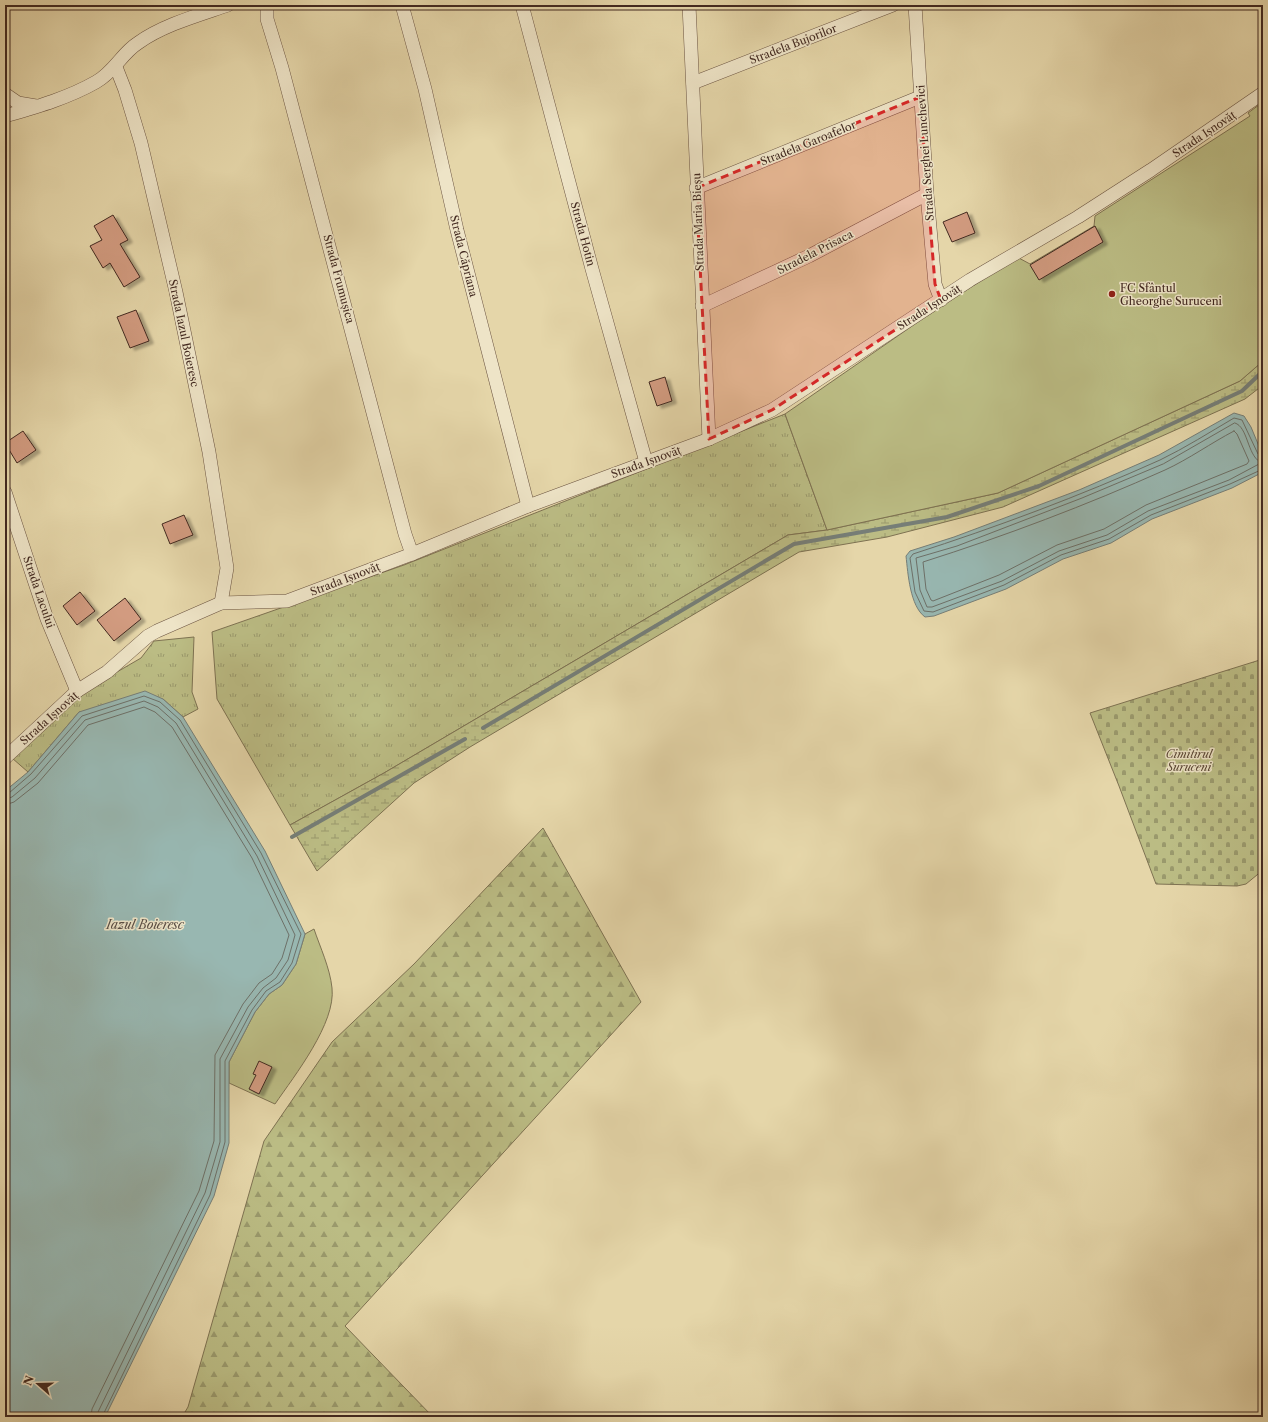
<svg xmlns="http://www.w3.org/2000/svg" width="1268" height="1422" font-family="'Libre Caslon Text',serif">
<style>
.grass{fill:url(#grass-tufts);stroke:#7e7252}
.forest{fill:url(#forest-firs);stroke:#7e7252}
.wetland{fill:url(#wetland-marsh);stroke:#7e7252}
.cemetery{fill:url(#cemetery-stones);stroke:#7e7252}
.park{fill:#bbbc84;stroke:#7e7252}
.water{fill:#98b7b1;stroke:#767e77}
.lines{fill:none;stroke-linecap:round;stroke-linejoin:round}
.shore{stroke:#6d7068;stroke-width:1}
.stream{stroke:#767e77;stroke-width:4}
.building{fill:#d39c81;stroke:#422920;filter:url(#shadow)}
.street-casing{stroke:#6b5442;stroke-width:14}
.street{stroke:#eee4c7;stroke-width:13}
.marked{fill:#d62828;fill-opacity:0.2;stroke:#d62828;stroke-width:3;stroke-dasharray:8 5;stroke-linejoin:round}
.poi-dot{fill:#8f2418;stroke:#eee4c7;stroke-width:1.5}
.labels{text-anchor:middle;stroke-width:3;stroke-linejoin:round;paint-order:stroke}
.street-label{font-size:11px;fill:#422920;stroke:#eee4c7}
.poi-label{font-size:11px;fill:#422920;stroke:#eee4c7;text-anchor:start}
.park-label{font-size:11px;font-style:italic;fill:#5a4634;stroke:#eee4c7}
.water-label{font-size:12px;font-style:italic;fill:#584c44;stroke:#eee4c7}
</style>
<defs>
<pattern id="grass-tufts" width="24" height="20" patternUnits="userSpaceOnUse"><rect width="24" height="20" fill="#bbbc84"/><path d="M3 7l-1-3M5 7V3M7 7l1-3M15 17l-1-3M17 17v-4M19 17l1-3" fill="none" stroke="#9a996c"/></pattern>
<pattern id="forest-firs" width="22" height="20" patternUnits="userSpaceOnUse"><rect width="22" height="20" fill="#bbbc84"/><path d="M5 1l3.5 6h-7zM16 11l3.5 6h-7z" fill="#9a996c"/></pattern>
<pattern id="wetland-marsh" width="20" height="14" patternUnits="userSpaceOnUse"><rect width="20" height="14" fill="#bbbc84"/><path d="M1 5h8M5 5V1M11 12h8M15 12V8" fill="none" stroke="#9a996c"/></pattern>
<pattern id="cemetery-stones" width="16" height="16" patternUnits="userSpaceOnUse"><rect width="16" height="16" fill="#bbbc84"/><path d="M2 7V4a2 2 0 0 1 4 0v3zM10 15v-3a2 2 0 0 1 4 0v3z" fill="#9a996c"/></pattern>
<filter id="shadow"><feDropShadow dx="4.5" dy="2.5" stdDeviation="1" flood-color="#0004"/></filter>
</defs>
<rect width="100%" height="100%" fill="#e5d6a9"/>
<filter id="stains"><feTurbulence type="fractalNoise" baseFrequency=".005" numOctaves="4"/><feColorMatrix values="0 0 0 0 .2 0 0 0 0 .09 0 0 0 0 .02 0 0 0 .5 -.17"/></filter>
<radialGradient id="worn" r=".72"><stop offset=".6" stop-color="#630" stop-opacity="0"/><stop offset="1" stop-color="#630" stop-opacity=".3"/></radialGradient>
<g class="grass">
<polygon points="785,414 827,530 788,535 384,773 290,825 217,699 212,632 404,565"/>
<polygon points="194,637 192,692 198,709 183,717 163,699 79,712 28,772 12,758 86,690 141,658 154,641"/>
</g>
<polygon class="forest" points="543,828 641,1002 345,1326 433,1417 182,1417 188,1407 264,1141 332,1042 414,964"/>
<polygon class="wetland" points="1263,361 1263,385 1245,399 1003,507 887,537 799,552 470,747 414,783 317,871 290,825 384,773 788,535 827,530 998,493 1240,381"/>
<polygon class="cemetery" points="1263,659 1263,870 1246,884 1237,886 1156,884 1119,786 1090,713"/>
<g class="park">
<polygon points="1263,102 1263,361 1240,381 998,493 827,530 785,414 915,324 1017,257 1030,264 1094,226 1095,216 1250,116 1248,113"/>
<path d="M314,929c6,18 16,39 18,59 4,35 -37,87 -57,116l-46,-21v-21l26,-50 14,-18 13,-9 14,-21 9,-30z"/>
</g>
<g class="water">
<path d="M1234,413l10,3 7,11 12,29v16l-31,16 -80,31 -41,24 -48,16 -57,30 -72,27 -9,1c-15,-11 -17,-43 -19,-61l4,-5 44,-14 125,-47 80,-35z"/>
<polygon points="145,691 163,699 183,717 265,851 305,934 296,964 282,985 269,994 255,1012 229,1062 229,1143 214,1196 105,1417 5,1417 5,791 28,772 79,712"/>
</g>
<g class="lines">
<g class="shore">
<path d="M1235,423c13,4 12,31 25,39l-1,2 -30,16 -81,31 -41,24 -48,16 -57,30 -70,26h-5l-7,-17 -4,-32 41,-12 125,-48 81,-34z"/>
<path d="M1234,431l3,3 12,27 -2,3 -101,41 -42,24 -47,16 -58,30 -66,26 -2,-1 -5,-11 -3,-27c82,-26 164,-57 242,-92 24,-11 46,-27 69,-39z"/>
<path d="M1263,456l-5,-2 -16,-34 -8,-2c-24,14 -49,30 -74,42 -80,36 -163,67 -247,94l-3,4 5,34 9,19 9,1 71,-27 57,-30 48,-16 42,-24 79,-31 33,-15"/>
<polyline points="5,794 9,793 31,774 82,716 144,696 160,702 180,720 261,853 301,934 292,963 280,982 266,991 252,1010 225,1061 225,1142 210,1195 102,1417"/>
<polyline points="5,799 12,797 35,778 85,720 144,701 158,707 176,723 257,856 295,935 288,960 276,978 263,988 248,1007 220,1059 220,1142 205,1193 98,1412 97,1417"/>
<polyline points="5,805 14,802 38,783 88,725 144,707 155,712 172,727 252,858 289,935 282,958 272,974 259,983 243,1004 215,1055 214,1141 199,1191 92,1409 91,1417"/>
</g>
<g class="stream">
<polyline points="483,728 794,544 947,517 1039,486 1242,391 1263,371"/>
<polyline points="292,837 465,739"/>
</g>
</g>
<g class="building">
<polygon points="967,212 975,233 952,242 943,222"/>
<polygon points="113,215 128,240 120,244 140,277 124,287 110,263 103,268 90,246 102,240 94,226"/>
<polygon points="1095,226 1103,242 1039,280 1030,265"/>
<polygon points="136,310 149,341 130,348 117,317"/>
<polygon points="665,377 672,401 657,406 649,382"/>
<polygon points="23,431 36,450 17,463 5,443"/>
<polygon points="184,515 193,535 170,544 162,524"/>
<polygon points="80,592 95,611 77,625 63,606"/>
<polygon points="125,598 141,619 114,641 97,620"/>
<polygon points="259,1061 272,1067 259,1094 249,1089 256,1075 253,1074"/>
</g>
<g class="lines">
<g class="street-casing">
<g id="street">
<polyline points="267,5 267,19 282,68 405,534 412,554"/>
<polyline points="402,5 425,89 457,230 528,506"/>
<polyline points="522,5 592,269 646,462"/>
<polyline points="689,5 709,439"/>
<polyline points="915,5 927,194 935,284 941,300"/>
<polyline points="116,67 125,90 141,143 176,292 209,452 227,568 221,603"/>
<polyline points="693,83 893,5"/>
<polyline points="5,94 18,103 36,106"/>
<path d="M5,116c31,-9 63,-18 91,-34 18,-10 26,-29 42,-39 25,-18 61,-28 90,-38"/>
<polyline points="696,188 920,97"/>
<polyline points="702,306 809,256 927,194"/>
<polyline points="5,492 47,619 77,691"/>
<polyline points="5,758 77,691 107,672 148,636 157,631 221,603 287,601 412,554 528,506 709,439 772,410 970,280 1078,217 1151,170 1263,93"/>
</g>
</g>
<use href="#street" class="street"/>
</g>
<path class="marked" d="M920,97l15,187 6,16 -169,110 -63,29 -13,-251z"/>
<circle class="poi-dot" cx="1112" cy="294" r="4"/>
<g class="labels">
<g class="street-label">
<text transform="translate(793 44) rotate(-21)" y="4">Stradela Bujorilor</text>
<text transform="translate(1204 134) rotate(-34)" y="4">Strada Ișnovăț</text>
<text transform="translate(808 143) rotate(-22)" y="4">Stradela Garoafelor</text>
<text transform="translate(925 153) rotate(-94)" y="4">Strada Serghei Lunchevici</text>
<text transform="translate(698 222) rotate(-92)" y="4">Strada Maria Bieșu</text>
<text transform="translate(583 234) rotate(75)" y="4">Strada Hotin</text>
<text transform="translate(815 252) rotate(-27)" y="4">Stradela Prisaca</text>
<text transform="translate(464 256) rotate(76)" y="4">Strada Căpriana</text>
<text transform="translate(339 279) rotate(75)" y="4">Strada Frumușica</text>
<text transform="translate(929 307) rotate(-33)" y="4">Strada Ișnovăț</text>
<text transform="translate(184 333) rotate(78)" y="4">Strada Iazul Boieresc</text>
<text transform="translate(646 462) rotate(-20)" y="4">Strada Ișnovăț</text>
<text transform="translate(345 579) rotate(-21)" y="4">Strada Ișnovăț</text>
<text transform="translate(39 592) rotate(71)" y="4">Strada Lacului</text>
<text transform="translate(49 718) rotate(-42)" y="4">Strada Ișnovăț</text>
</g>
<g class="poi-label">
<text x="1120" y="292">FC Sfântul<tspan x="1120" dy="13">Gheorghe Suruceni</tspan></text>
</g>
<g class="park-label">
<text x="1189" y="758">Cimitirul<tspan x="1189" dy="13">Suruceni</tspan></text>
</g>
<g class="water-label">
<text x="145" y="929">Iazul Boieresc</text>
</g>
</g>
<rect width="1268" height="1422" fill="none" stroke="#e5d6a9" stroke-width="20"/>
<rect x="6" y="6" width="1256" height="1410" fill="none" stroke="#422920" stroke-width="2"/>
<rect x="10" y="10" width="1248" height="1402" fill="none" stroke="#422920"/>
<g transform="translate(38 1384) rotate(290)" stroke="#eee4c7" stroke-width="3" paint-order="stroke">
<path d="M0-3L7 15L0 10L-7 15Z" fill="#422920"/>
<text y="-6" font-size="11" font-weight="bold" text-anchor="middle" fill="#422920">N</text>
</g>
<rect width="100%" height="100%" filter="url(#stains)"/>
<rect width="100%" height="100%" fill="url(#worn)"/>
</svg>
